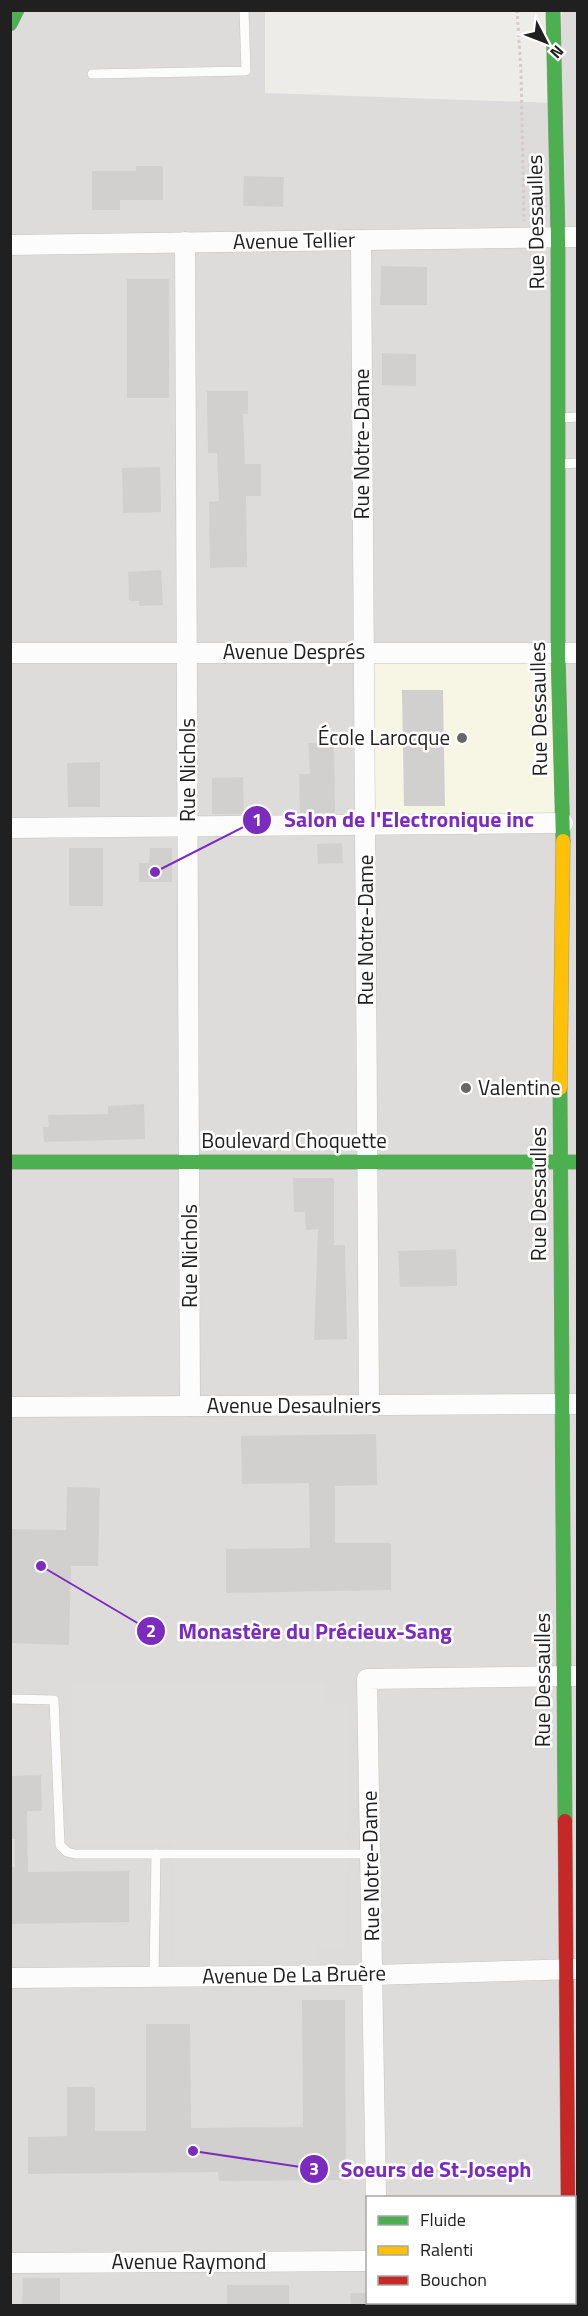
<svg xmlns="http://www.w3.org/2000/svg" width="588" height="2316" font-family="'Titillium Web',sans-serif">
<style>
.residential{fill:#dddcda;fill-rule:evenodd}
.education{fill:#f7f6e5}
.parking{fill:#dedddc}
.building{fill:#d2d0ce}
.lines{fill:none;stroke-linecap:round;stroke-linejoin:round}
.lane-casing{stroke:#c5c4c3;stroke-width:10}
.street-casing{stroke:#c5c4c3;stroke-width:21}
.fast-casing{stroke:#969781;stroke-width:15}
.slow-casing{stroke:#969781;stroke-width:15}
.jam-casing{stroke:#969781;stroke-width:15}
.path{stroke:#d7cac8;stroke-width:3;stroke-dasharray:3 3;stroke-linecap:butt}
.lane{stroke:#fcfcfc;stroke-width:9}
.street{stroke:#fcfcfc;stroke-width:20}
.fast{stroke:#4caf50;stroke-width:14}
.slow{stroke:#ffc107;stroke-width:14}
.jam{stroke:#c62828;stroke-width:14}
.poi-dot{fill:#686766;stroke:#fff;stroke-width:2}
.labels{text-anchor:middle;stroke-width:5;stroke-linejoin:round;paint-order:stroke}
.street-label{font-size:21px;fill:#202020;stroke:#fff}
.poi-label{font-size:21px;fill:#202020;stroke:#fff;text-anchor:end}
.leader{fill:none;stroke:#7b2cbf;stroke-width:2}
.callout-dot{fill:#7b2cbf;stroke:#fff;stroke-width:2}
.mark-label{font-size:18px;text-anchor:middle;font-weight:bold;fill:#fff}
.callout-label{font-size:22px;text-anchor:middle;font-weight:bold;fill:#7b2cbf;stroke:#fff;stroke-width:5;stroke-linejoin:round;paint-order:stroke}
</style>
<rect width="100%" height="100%" fill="#eeece9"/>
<path class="residential" d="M11,11h254v82l291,10 6,-92h15v2294l-566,1zM368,2198h206v104h-206z"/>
<polygon class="education" points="364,652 558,653 563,823 365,825"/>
<polygon class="parking" points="72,1683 325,1684 325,1705 348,1706 346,1946 317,1946 316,1959 174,1959 174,1843 71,1843"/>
<g class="building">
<polygon points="136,166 163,166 163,200 120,200 120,210 92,210 92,171 136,171"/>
<polygon points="244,176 284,177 283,207 243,206"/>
<polygon points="381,266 427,267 427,305 380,305"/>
<rect x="127" y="279" width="42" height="119"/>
<polygon points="382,353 416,354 416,386 382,385"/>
<polygon points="207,391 248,391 248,414 243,414 245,464 261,464 261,496 246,496 247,567 210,568 209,502 219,501 217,453 208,453"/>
<polygon points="160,467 161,512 123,513 122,468"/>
<polygon points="161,570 163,605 139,606 139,601 129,601 128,572"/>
<polygon points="402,690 443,690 445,806 404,806"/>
<polygon points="334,742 335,813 300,813 299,774 310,774 308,743"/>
<polygon points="100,762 100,807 68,807 67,763"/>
<polygon points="243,777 244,814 212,814 212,778"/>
<polygon points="342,843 343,863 318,864 317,844"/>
<rect x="69" y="848" width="34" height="58"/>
<polygon points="150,848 172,848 172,882 139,882 139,863 149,863"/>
<polygon points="144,1104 145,1139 44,1142 43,1127 49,1127 48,1115 108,1114 108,1106"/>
<polygon points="293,1178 334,1178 334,1245 345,1245 347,1339 314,1340 318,1229 306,1230 305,1212 294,1212"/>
<polygon points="456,1249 457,1286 400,1287 398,1251"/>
<polygon points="376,1434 377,1485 335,1486 335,1543 391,1543 391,1590 226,1593 226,1549 310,1548 309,1483 242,1484 241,1436"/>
<polygon points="67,1487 100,1488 98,1566 71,1566 69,1645 10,1643 10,1529 66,1530"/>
<polygon points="41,1775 42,1811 27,1811 28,1872 129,1871 129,1922 10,1924 10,1867 15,1867 15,1839 10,1839 10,1776"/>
<polygon points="302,2000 345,2000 346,2180 219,2181 218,2172 28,2174 28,2137 67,2136 67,2087 95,2087 95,2131 146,2131 146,2024 190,2024 191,2128 303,2127"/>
<polygon points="23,2278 60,2278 60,2306 22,2306"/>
<rect x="227" y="2285" width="62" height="21"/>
<polygon points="350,2293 368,2293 368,2306 351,2306"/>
</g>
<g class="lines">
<g class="lane-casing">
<g id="lane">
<polyline points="92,74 246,71 244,10"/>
<polyline points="560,418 578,417"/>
<polyline points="561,464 578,463"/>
<polyline points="10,1699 54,1700 60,1845 67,1852 75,1854 370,1854"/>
<polyline points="154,1976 156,1854"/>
</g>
</g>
<g class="street-casing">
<g id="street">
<polyline points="361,240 369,1405"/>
<polyline points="185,242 190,1406"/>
<polyline points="10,245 578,237"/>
<polyline points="10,653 578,653"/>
<polyline points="10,828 563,823"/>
<polyline points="10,1407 578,1404"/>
<polyline points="10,1978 372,1975 578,1969"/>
<polyline points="376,2198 367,1679 575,1676"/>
<polyline points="574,2259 578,2259"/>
<polyline points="10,2263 368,2261"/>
</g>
</g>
<g class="fast-casing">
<g id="fast">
<polyline points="553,10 558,237 558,653 563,841"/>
<polyline points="10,24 17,10"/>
<polyline points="560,1088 565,1821"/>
<polyline points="10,1162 578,1162"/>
</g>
</g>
<g class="slow-casing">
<g id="slow">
<polyline points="560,1088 563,841"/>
<polyline points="554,2306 555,2302"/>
</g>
</g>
<g class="jam-casing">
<polyline id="jam" points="565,1821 568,2198"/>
</g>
<polyline class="path" points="517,10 521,71 524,221"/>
<use href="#lane" class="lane"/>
<use href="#street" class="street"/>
<use href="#fast" class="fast"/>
<use href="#slow" class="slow"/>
<use href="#jam" class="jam"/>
</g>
<g class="poi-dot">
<circle cx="462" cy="738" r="6"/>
<circle cx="466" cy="1088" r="6"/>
</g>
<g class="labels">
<g class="street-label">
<text transform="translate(536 222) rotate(-91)" y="7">Rue Dessaulles</text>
<text transform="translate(294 241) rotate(-1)" y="7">Avenue Tellier</text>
<text transform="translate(362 444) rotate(-90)" y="7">Rue Notre-Dame</text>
<text x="294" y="659">Avenue Després</text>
<text transform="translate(539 709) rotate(-91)" y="7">Rue Dessaulles</text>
<text transform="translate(188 770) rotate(-90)" y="7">Rue Nichols</text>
<text transform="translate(366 930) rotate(-90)" y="7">Rue Notre-Dame</text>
<text x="294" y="1148">Boulevard Choquette</text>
<text transform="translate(539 1194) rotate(-90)" y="7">Rue Dessaulles</text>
<text transform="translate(190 1256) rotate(-90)" y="7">Rue Nichols</text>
<text x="294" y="1413">Avenue Desaulniers</text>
<text transform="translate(543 1680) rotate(-90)" y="7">Rue Dessaulles</text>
<text transform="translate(371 1866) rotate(-91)" y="7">Rue Notre-Dame</text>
<text transform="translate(294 1975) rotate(-1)" y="7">Avenue De La Bruère</text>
<text x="189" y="2269">Avenue Raymond</text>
</g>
<g class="poi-label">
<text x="450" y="745">École Larocque</text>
<text x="478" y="1095" text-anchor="start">Valentine</text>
</g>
</g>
<path class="leader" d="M155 872L257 820M41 1566L151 1631M193 2151L314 2169"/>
<g class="callout-dot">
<circle cx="155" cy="872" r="6"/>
<circle cx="41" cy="1566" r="6"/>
<circle cx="193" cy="2151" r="6"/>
<circle cx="257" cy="820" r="15"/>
<circle cx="151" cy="1631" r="15"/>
<circle cx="314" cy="2169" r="15"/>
</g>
<g class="mark-label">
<text x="257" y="826">1</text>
<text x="151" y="1637">2</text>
<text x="314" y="2175">3</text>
</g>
<g class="callout-label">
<text x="409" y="827">Salon de l'Electronique inc</text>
<text x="315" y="1639">Monastère du Précieux-Sang</text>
<text x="436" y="2177">Soeurs de St-Joseph</text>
</g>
<rect width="588" height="2316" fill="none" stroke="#202020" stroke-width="24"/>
<rect x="366" y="2196" width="210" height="108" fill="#ffffff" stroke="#a6a6a6" stroke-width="1.5"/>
<rect x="378" y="2216" width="30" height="9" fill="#4caf50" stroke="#a6a6a6" stroke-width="1.5"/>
<text x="420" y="2226" font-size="18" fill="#202020">Fluide</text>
<rect x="378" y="2246" width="30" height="9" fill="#ffc107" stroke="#a6a6a6" stroke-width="1.5"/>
<text x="420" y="2256" font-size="18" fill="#202020">Ralenti</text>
<rect x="378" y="2276" width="30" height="9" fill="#c62828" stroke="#a6a6a6" stroke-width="1.5"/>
<text x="420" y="2286" font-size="18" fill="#202020">Bouchon</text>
<g transform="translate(546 42) rotate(132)" stroke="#ffffff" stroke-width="4.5" paint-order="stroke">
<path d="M0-4.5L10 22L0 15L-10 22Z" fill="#202020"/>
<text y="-9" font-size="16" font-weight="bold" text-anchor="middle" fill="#202020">N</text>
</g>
</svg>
